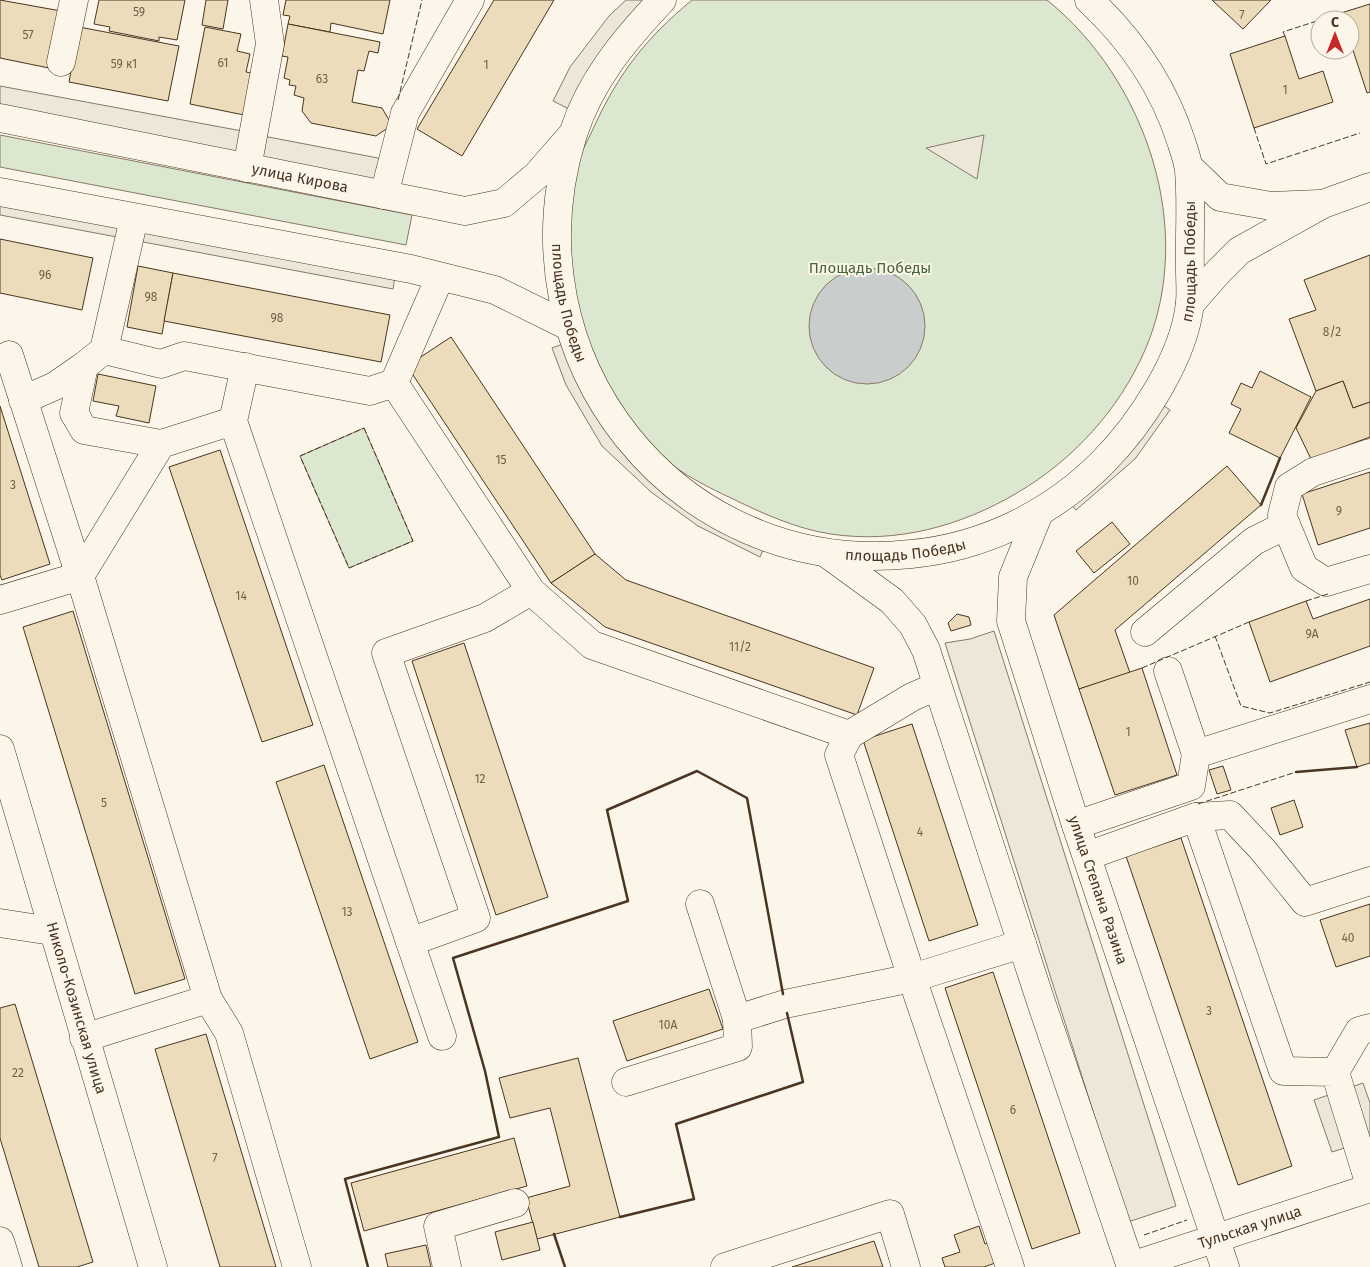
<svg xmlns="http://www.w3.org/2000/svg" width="1370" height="1267" font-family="'Fira Sans',sans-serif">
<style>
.green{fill:#dce7d0;stroke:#887966}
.parking{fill:#ede7d9;stroke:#887966}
.water{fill:#c9cecd;stroke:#887966}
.building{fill:#ecdcbc;stroke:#4a3520}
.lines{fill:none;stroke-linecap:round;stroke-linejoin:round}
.minor-casing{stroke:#4a3520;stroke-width:29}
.major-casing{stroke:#4a3520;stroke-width:29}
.minor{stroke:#fbf6e9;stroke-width:28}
.major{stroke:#fbf6e9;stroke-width:28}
.fence{stroke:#4a3520;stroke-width:1;stroke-dasharray:6 2.5;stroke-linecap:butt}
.wall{stroke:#4a3520;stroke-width:2.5}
.labels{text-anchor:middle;stroke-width:4;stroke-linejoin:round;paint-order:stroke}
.number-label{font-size:12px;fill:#725f47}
.street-label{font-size:15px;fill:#4a3520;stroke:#fbf6e9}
.park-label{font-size:15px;fill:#436837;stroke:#fbf6e9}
</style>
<rect width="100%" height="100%" fill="#fbf6e9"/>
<g class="green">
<path d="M692,0h355c99,80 150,230 98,350 -26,60 -72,110 -128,143 -56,33 -121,51 -186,41 -34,-5 -67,-20 -98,-35 -30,-14 -65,-32 -88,-57 -12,-14 -21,-34 -32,-50 -8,-14 -21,-30 -26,-45 -5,-17 -8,-35 -12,-51 -3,-14 -10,-30 -10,-44 -1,-12 3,-25 4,-37 2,-15 3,-31 6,-45 4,-14 12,-28 18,-41 25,-55 52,-90 99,-129z"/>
<polygon points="0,135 412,215 406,245 0,167"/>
<polygon points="364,428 413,541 349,568 300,456"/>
</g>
<g class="parking">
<polygon points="626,0 655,0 573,111 553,101 570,67 609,16"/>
<polygon points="0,86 242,131 237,155 0,111"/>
<polygon points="258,135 383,159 378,183 253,159"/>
<polygon points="984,135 977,179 926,148"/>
<polygon points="0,195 396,270 393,289 0,215"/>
<polygon points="568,342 617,437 766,543 760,557 698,526 651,492 602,446 566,385 552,348"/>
<polygon points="1160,403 1170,410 1135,459 1076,510 1067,500"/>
<polygon points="994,631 1176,1206 1128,1222 945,643 970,639"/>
<polygon points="1363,1083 1370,1103 1370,1140 1332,1152 1314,1100"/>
</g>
<circle class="water" cx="867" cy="326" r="58"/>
<g class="building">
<polygon points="0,0 61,11 49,68 0,58"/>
<polygon points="99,0 185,0 177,40 159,37 159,41 109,31 110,27 94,24"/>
<polygon points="206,0 228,0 223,29 202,25"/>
<polygon points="286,0 390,0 383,34 331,23 330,32 288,24 290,16 283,15"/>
<polygon points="494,0 554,0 462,156 417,129"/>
<polygon points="1212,0 1271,0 1243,29"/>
<polygon points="1370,4 1370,92 1367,93 1350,41 1350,20 1343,20 1341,13"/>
<polygon points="288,24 380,42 378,53 369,51 364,71 358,70 352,102 382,108 392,125 376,136 311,123 302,111 304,98 294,95 296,86 289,85 290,80 284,78 288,57 282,56"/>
<polygon points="79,27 179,46 168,101 69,82"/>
<polygon points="205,27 241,34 237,51 250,54 246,72 252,73 244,115 190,104"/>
<polygon points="1285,36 1299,79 1323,71 1333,102 1254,128 1230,54"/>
<polygon points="0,239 93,258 82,310 0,293"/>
<polygon points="1370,255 1370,402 1353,408 1343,381 1316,391 1289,319 1316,310 1304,280"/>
<polygon points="138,266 173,273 162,334 127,327"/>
<polygon points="173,273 390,315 381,362 164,321"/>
<polygon points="451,337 595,554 551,583 407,366"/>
<polygon points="1260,371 1311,397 1280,458 1229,433 1241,409 1231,404 1241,383 1252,388"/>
<polygon points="98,374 156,386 149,423 116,416 119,406 93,401"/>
<polygon points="1343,381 1353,408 1370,402 1370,437 1311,459 1296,428 1316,391"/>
<polygon points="0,406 50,564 2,580 0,575"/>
<polygon points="220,450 313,725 262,742 169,467"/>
<polygon points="1227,466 1261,505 1115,630 1130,673 1079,689 1054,615"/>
<polygon points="1370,472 1370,528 1318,545 1302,494"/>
<polygon points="1112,522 1130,544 1094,573 1076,551"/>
<polygon points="595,554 626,580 874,668 857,715 605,627 551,583"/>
<polygon points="1370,599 1370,646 1270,682 1249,622 1306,601 1313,619"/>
<polygon points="73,611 185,979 135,994 23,627"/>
<polygon points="957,614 969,617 971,625 951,631 948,623"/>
<polygon points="464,643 548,897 496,915 412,661"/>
<polygon points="1142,668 1177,775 1115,795 1079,689"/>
<polygon points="1370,723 1370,763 1357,767 1345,730"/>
<polygon points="912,724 978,925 929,941 863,740"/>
<polygon points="324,765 418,1042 370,1059 276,782"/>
<polygon points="1223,766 1231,790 1217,794 1209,770"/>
<polygon points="1294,800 1303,827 1280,835 1271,808"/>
<polygon points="1181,838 1292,1166 1238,1185 1126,856"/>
<polygon points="1370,904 1370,956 1336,967 1320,920"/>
<polygon points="993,972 1080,1233 1032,1249 945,988"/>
<polygon points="709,989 723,1029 627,1061 613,1021"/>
<polygon points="15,1004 93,1262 77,1267 39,1267 0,1138 0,1008"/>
<polygon points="206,1034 276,1267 220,1267 155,1049"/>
<polygon points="578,1058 620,1217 537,1239 526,1198 570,1186 550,1108 510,1118 499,1078"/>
<polygon points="514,1138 527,1186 364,1231 351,1183"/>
<polygon points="533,1222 540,1250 502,1260 495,1232"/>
<polygon points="979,1226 985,1244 991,1242 998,1262 984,1267 945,1267 942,1258 960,1252 954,1235"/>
<polygon points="874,1241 883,1267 792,1267"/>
<polygon points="426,1245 431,1267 388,1267 385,1254"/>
</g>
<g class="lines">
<g class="minor-casing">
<g id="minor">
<polyline points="61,62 74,0"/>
<polyline points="247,168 270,44 264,0"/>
<polyline points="384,195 405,113 470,0"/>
<polyline points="134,218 104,350 84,366 74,413 84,430 161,444"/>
<polyline points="104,350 161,364 184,356 370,391 394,383 440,277"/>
<polyline points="9,355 80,576 208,999 84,1038"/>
<polyline points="245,367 233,421 442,1036"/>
<polyline points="394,383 531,591 592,645 849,735 912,697 937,686"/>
<polyline points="23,400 55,386 84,366"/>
<polyline points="1370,453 1313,472 1289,487 1282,515 1304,568 1326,582 1370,569"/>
<polyline points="0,600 80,576 161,444 233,421"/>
<polyline points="1145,632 1254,541 1286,525"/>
<polyline points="1168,671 1196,754"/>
<polyline points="849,735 839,755 912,978 1022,944"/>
<path id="s1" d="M0,749l153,518"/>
<polyline points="1196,817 1230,815 1262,849 1305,902 1370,881"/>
<polyline points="1076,825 1191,786 1196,754 1370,699"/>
<polyline points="1087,856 1196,817 1283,1071 1335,1072 1370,1185"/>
<polyline points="700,904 737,1019"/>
<polyline points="0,923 52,931"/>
<polyline points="410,942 476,918 386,653 485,618 531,591"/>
<polyline points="208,999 229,1033 297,1267"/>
<polyline points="1335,1072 1359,1031 1370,1028"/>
<polyline points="626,1082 738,1047 737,1019 785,1004 912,978 1010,1267"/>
<polyline points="0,1241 8,1267"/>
<polyline points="447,1267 438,1226 515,1203"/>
<polyline points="725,1267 890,1214 906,1267"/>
</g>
</g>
<g class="major-casing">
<g id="major">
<path id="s2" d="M662,0c-38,40 -72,81 -89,134 -71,224 104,445 338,420 73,-7 140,-40 191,-91 38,-38 83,-106 88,-161 1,-10 0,-21 0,-31 -1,-33 2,-67 -1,-100 -1,-10 -5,-21 -8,-30 -18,-56 -49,-101 -92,-141"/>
<path id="s3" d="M0,118l465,93 39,-8 33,-28 34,-39"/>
<polyline points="1189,167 1220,197 1271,206 1319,204"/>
<polyline points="0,192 411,269 495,290 568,326"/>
<polyline points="1190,304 1218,272 1239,251 1323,204 1370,187"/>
<path id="s4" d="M1039,513l-26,64 -2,44 65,204 149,442"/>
<polyline points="826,553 892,601 913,625 926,650 1040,999 1131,1267"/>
<path id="s5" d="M1131,1266l239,-78"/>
</g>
</g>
<use href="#minor" class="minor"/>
<use href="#major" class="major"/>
<g class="fence">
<polyline points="1320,20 1341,13"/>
<polyline points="1285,36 1283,32 1320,20"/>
<polyline points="398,100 422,0"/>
<polyline points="1254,128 1266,164 1360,133"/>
<polygon points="364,428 413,541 349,568 300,456"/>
<polyline points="1306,601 1328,594"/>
<polyline points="1215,636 1241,706 1270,713 1370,682"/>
<polyline points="1142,668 1249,622"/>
<polyline points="1198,804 1296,772"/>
<polyline points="1144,1235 1187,1220"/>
</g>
<g class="wall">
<polyline points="1261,505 1280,458"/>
<polyline points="1296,772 1357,767"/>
<polyline points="620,1217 694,1199 676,1124 803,1082 787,1013"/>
<polyline points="554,1234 565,1267"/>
<polyline points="368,1267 345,1179 499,1137 485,1071 453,958 628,901 607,810 697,771 747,798 783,994"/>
</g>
</g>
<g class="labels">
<g class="number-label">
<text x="139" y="16">59</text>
<text x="1242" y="19">7</text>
<text x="28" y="39">57</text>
<text x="223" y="67">61</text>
<text x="124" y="68">59 к1</text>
<text x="486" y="69">1</text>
<text x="322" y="83">63</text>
<text x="1285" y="94">1</text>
<text x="45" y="279">96</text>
<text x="151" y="301">98</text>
<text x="277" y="322">98</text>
<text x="1332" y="336">8/2</text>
<text x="501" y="464">15</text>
<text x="13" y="489">3</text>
<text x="1339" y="515">9</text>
<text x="1133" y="585">10</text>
<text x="241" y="600">14</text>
<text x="1312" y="638">9А</text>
<text x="740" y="651">11/2</text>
<text x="1128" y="736">1</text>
<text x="480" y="783">12</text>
<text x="104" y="807">5</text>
<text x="920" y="836">4</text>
<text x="347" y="916">13</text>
<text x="1348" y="942">40</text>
<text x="1209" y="1015">3</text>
<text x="668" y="1029">10А</text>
<text x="18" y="1077">22</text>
<text x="1013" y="1114">6</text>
<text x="215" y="1162">7</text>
</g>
<g class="street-label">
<text dy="5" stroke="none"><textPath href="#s3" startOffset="306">улица Кирова</textPath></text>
<text dy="5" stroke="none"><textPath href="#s2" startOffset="1246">площадь Победы</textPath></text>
<text dy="5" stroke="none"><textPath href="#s2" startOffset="334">площадь Победы</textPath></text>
<text dy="5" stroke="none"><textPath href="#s2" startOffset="798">площадь Победы</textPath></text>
<text dy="5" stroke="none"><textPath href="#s4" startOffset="396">улица Степана Разина</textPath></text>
<text dy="5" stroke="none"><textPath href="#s1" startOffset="270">Николо-Козинская улица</textPath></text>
<text dy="5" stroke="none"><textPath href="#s5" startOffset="125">Тульская улица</textPath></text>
</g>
<g class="park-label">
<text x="870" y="273">Площадь Победы</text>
</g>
</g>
<g transform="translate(1335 35)"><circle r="24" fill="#fbf6e9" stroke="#b4a999"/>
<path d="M0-4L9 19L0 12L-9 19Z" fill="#c62828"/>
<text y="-8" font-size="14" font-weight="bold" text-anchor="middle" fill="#4a3520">С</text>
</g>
</svg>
